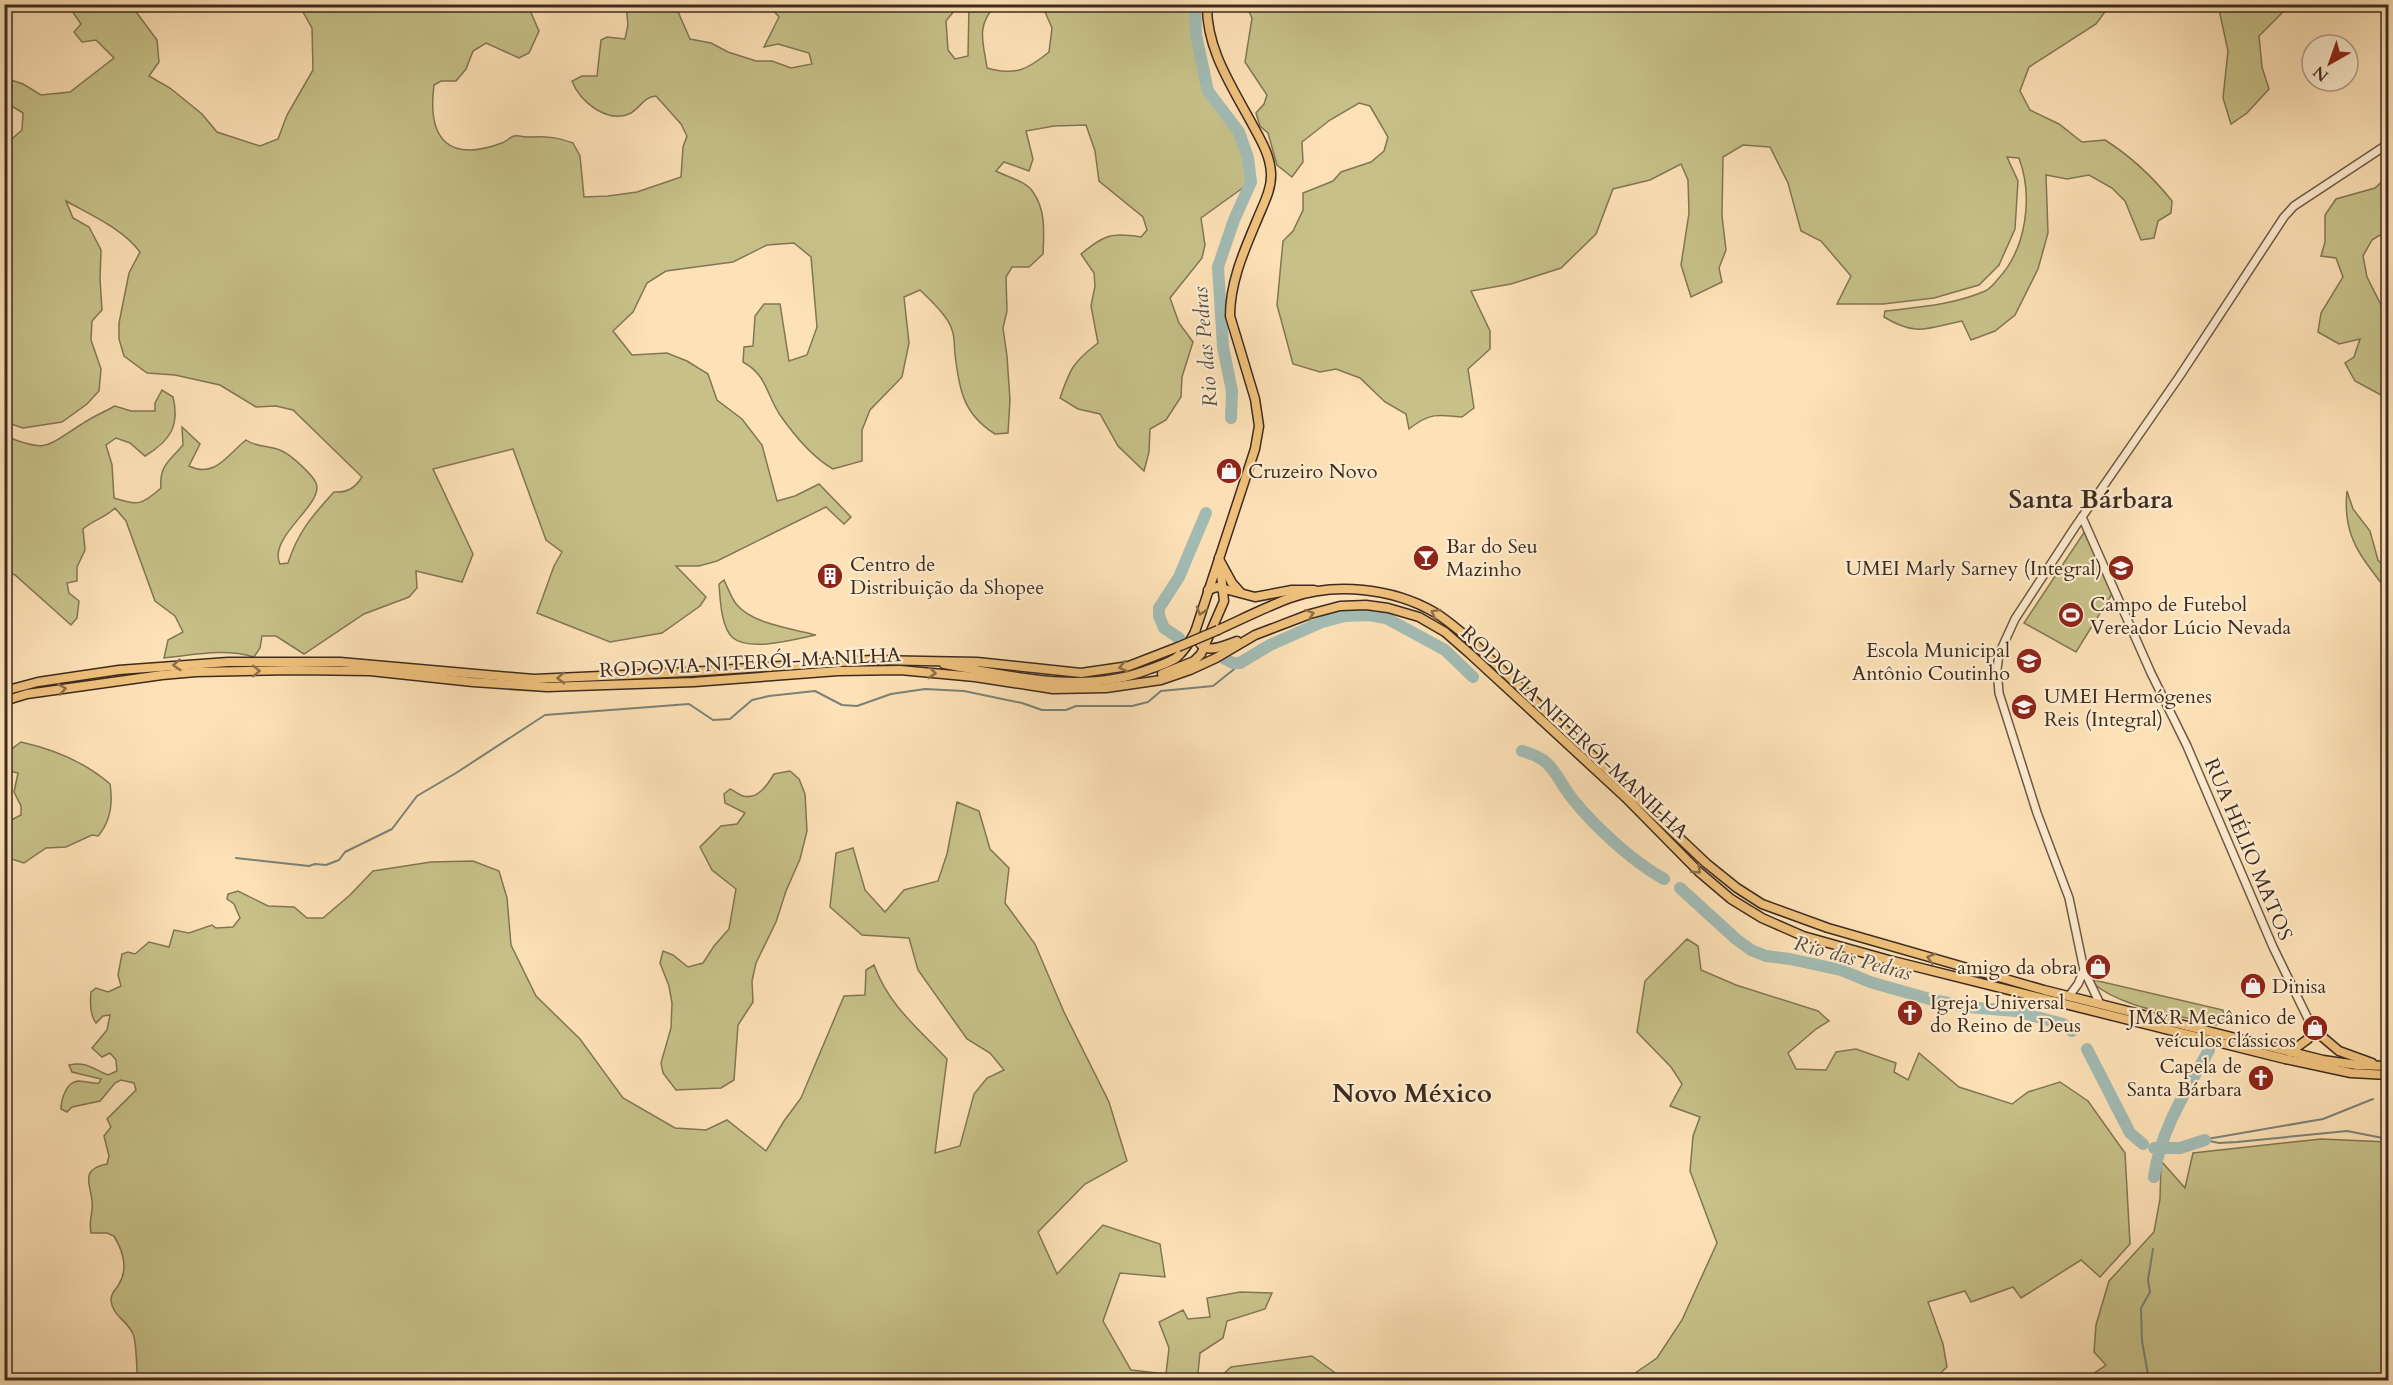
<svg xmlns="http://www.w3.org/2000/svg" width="2393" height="1385" font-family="Cardo,serif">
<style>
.green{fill:#c7c189;stroke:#827654;stroke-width:1.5}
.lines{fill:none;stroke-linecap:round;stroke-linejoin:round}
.stream{stroke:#7a8279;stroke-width:2}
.river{stroke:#a2bcb5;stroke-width:12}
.tertiary-casing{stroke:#6d5946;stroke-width:10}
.primary-casing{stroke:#3d2b20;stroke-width:11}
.trunk-casing{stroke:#3d2b20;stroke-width:11}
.tertiary{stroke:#feecd0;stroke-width:7}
.primary{stroke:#efc17c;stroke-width:8}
.trunk{stroke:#efc17c;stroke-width:8}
.trunk-bridge-casing{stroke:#3d2b20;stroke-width:11;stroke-linecap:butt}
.trunk-bridge{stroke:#efc17c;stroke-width:8}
.oneway{stroke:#8d6e49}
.labels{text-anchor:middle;stroke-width:4.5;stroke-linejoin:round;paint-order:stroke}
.poi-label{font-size:20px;fill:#3d2b20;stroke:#feecd0;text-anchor:start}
.street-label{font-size:20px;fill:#3d2b20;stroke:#feecd0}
.water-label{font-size:21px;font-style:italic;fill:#564f45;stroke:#feecd0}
.district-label{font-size:26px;font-weight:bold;fill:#3d2b20;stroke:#feecd0}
</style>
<rect width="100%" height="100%" fill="#fee2b7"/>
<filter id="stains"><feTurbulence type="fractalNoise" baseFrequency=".00333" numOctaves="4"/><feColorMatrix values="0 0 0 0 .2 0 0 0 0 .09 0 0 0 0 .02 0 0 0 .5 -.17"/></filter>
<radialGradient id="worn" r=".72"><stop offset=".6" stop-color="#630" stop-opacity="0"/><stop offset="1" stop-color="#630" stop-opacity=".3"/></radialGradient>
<g class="green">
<path d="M892,4l3,3 7,-3 50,1 2,6 -8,10 2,29 7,9 13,-3 1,-51h26c-19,23 -12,35 -8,63 28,8 40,2 62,-16l3,-24 -10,-23h148l5,46 6,32 38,49 9,26 3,24 -50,36 4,27 -3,13 -32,40 9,25 14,19 -11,35 -1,20 -15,23 -16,9 -1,23 -5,19 -26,-25 -18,-32 -22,-5 -18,-11c10,-29 13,-36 38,-55l-7,-37 4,-20 -1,-13 -13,-19c23,-19 30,-22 60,-17l6,-7 -4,-13 -44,-36 -4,-30 -9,-26 -32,1 -28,5 7,28 -4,12 -25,-9 -8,9c11,6 30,10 37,21 13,18 11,41 10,62l-14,13h-17l-6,10 1,34 -4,17 4,28 3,44 -2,33 -13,1c-32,-20 -36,-45 -40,-80 -1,-8 0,-17 -3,-24 -4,-14 -22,-30 -32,-40l-16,7 5,46 -7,34 -32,33 -8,20v31l-29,8c-21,-12 -39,-34 -53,-54 -14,-21 -13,-40 -37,-53l1,-15 9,-1 2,-30 9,-12h16l9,57 18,-6 10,-28 -6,-70 -17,-14 -27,2 -34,17 -67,9 -19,12 -14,29 -20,19 19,24 35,-2 20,8 21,13 9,26 25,19 20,26 15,56 18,-5 24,-12 32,33 -7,7 -18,-17 -109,54 -18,5h-23l30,31 -6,9 -38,27 -52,9 -73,-29 17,-47 8,-14 -16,-12 -33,-91 -80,20 40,85 -11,28 -46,-11 1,17 -8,9 -45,17 -60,40 -28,-18h-14l-2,12 -6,9c-31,-9 -59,-2 -90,1l4,-18 15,-8 -8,-16 -20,-15 -29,-80 -11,-13c-10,10 -22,12 -32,21l2,21 -8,17v14l-10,2 2,10 10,8 -2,17 -6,7 -56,-50 -10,-4v-135c43,17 40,11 77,-12 10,-7 22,-12 33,-18l16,5h24v-8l7,-13 11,7c7,29 -3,44 -28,59l-15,-13 -14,-5 -10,7 6,20 2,33c24,8 28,7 47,-10 -2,-23 9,-27 22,-43l-1,-18 18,17 -11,22c26,13 39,-12 57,-26 11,8 24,5 36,11 9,4 30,23 34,32 9,21 -49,54 -36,81l8,-1c10,-31 24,-47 46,-71 13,1 21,-4 28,-15l-69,-67 -17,-4 -20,1 -36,-22 -45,-10 -28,-2 -23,-17 -5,-17v-16l10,-50 11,-21c-17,-23 -49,-37 -74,-51l7,17 16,9 12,23 -1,29 2,31 -10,11 -1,19 10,29 -2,22 -12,13 -25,18 -39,6 -18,-6v-277l17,-15 1,-17 -18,-11v-24l18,6 18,11 29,-3 44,-34 -18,-18 -14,2 -8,-10 7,-8 -13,-19h63l26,35 2,22 -10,14 21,12 32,26 15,18 43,14 18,-7 9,-24 26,-45 -1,-42 -13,-23h224l6,3 10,23 -10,22 -10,5 -33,-15 -13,8 -7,18 -10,12h-15l-7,4c-7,54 14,78 68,58 4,-1 8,-6 12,-7 4,-1 10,1 14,1 18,-1 28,0 45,6l7,13 4,41 24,-1 29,-4 44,-15 2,-30 4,-11 -6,-12 -25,-28c-13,1 -16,13 -27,18 -22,9 -49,-12 -57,-33l10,-5h15l4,-36 6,-3 18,2 3,-14 -2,-20h49l15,34 21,4 17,9 28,9h16l19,7 21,-4 -3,-11 -31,-9 -14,3 15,-30 -11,-12z"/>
<path d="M1246,5h864l-14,19 -67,43 -9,24 10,19 29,14 23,18 23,-2c27,17 47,36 67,61l-1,12 -13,8 -4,17 -13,2 -16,-39 -13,-13 -23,-13 -22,4 -21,-4 2,58 -10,36 -23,46 -20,16 -24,9 -9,-19c-35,7 -45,16 -78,-4l1,-6c34,-4 68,-6 100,-20 5,-2 9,-7 13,-12 29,-31 35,-83 21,-121l-12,-1 11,24 -3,48 -16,36 -20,20 -45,13 -51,6h-46l14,-28 -30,-35 -20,-10 -13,-48 -18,-36 -27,-2 -20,12 -1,59 4,34 -7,18 3,14 -31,15 -10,-32 8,-52 -1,-33 -7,-16 -31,16 -37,9 -17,45 -35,34 -50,16 -40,7 19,40v18l-22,20 6,39 -12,9c-24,-3 -33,-4 -53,12l-3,-15 -21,-12 -25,-24 -24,-9 -16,3 -27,-8 -16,-59 6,-64 10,-10 10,-21v-17l30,-12 8,-9 30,-10 13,-11 4,-14 -18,-31 -11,-3 -29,17 -28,22 1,20 -11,15 -15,-12 -9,-32 -8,-7 -4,-13 8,-9 3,-9 -22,-33 7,-44z"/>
<polygon points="2218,5 2290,5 2259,36 2262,67 2269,89 2247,113 2231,124 2223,98 2228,51"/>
<polygon points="2388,176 2388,230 2372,240 2363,256 2367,277 2388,319 2388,395 2381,395 2355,381 2345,363 2354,357 2360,339 2339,344 2318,332 2321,313 2343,277 2336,258 2321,256 2325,242 2325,215 2336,199 2375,188"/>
<path d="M2347,491l6,18 17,22 8,29 10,10v22c-26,-35 -46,-54 -41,-101z"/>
<polygon points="2085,531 2112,594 2076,652 2024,623"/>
<path d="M724,580c4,8 7,18 13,25 16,19 56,24 79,30 -20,4 -66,17 -83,3 -12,-10 -13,-40 -14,-54z"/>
<path d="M21,742c31,7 64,20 89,42 3,19 1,37 -12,52l-6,-1 -26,12 -20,1 -22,15 -19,-6v-30l4,-6 12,-6v-9l-7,-14 4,-19 -13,-3v-19l5,-1z"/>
<path d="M790,771l9,8 6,15 2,37 -7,28 -14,32 -10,31 -20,41 -4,18 1,21 -15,23 -4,55 -13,8 -45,2 -13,-17 -2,-10 10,-35 1,-25 -3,-17 -9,-23 3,-12 10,4 15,12 15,-4 11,-17 15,-17 7,-40 -24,-19 -12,-23 21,-21 16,-2 8,-11 -20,-10 -1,-9 6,-5c5,2 9,6 13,7 15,4 25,-12 31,-22z"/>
<path d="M957,802l22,9 11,38 19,19 -4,35 30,41 29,68 45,90 18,59 -42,23 -47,48 19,42 46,-49 57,19 5,33 -45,-4 -17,48 28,49 35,4 3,-26 -10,-26 24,-12 5,9 22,-2 -3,-19 33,-6 32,1 -7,16 -38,12 -4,17 -23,15 -2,20 15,7h-1075c-2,-12 -1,-37 -5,-46 -5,-13 -21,-18 -22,-34 0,-8 5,-10 8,-16 10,-16 4,-33 -5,-48l-7,-3h-16c-2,-10 0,-13 1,-23 3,-21 -17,-40 15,-46l2,-8 -5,-20 7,-9 -4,-8 29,-29 -2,-7 -13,-3 -6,3 -15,18 -28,6 -5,5 -6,-3c0,-9 5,-27 17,-28 7,0 13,3 21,2l2,-4 -29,-7 -3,-7c17,-4 24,4 39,10l9,-4 -1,-11 -6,-7 -8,4 -10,-9 15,-18 3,-15 -7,1 -7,7c-6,-8 -6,-21 -5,-31l5,-4 12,4 13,-6 -3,-11 4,-21 6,-2 7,2 14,-12 20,5 5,-17 15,3 23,-8 4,3 17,-1 7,-9 -6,-14 -7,-5 1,-5 10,-3 30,15 26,1 13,11h16l27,-23 23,-24 58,-9 42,-1 26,10 8,27 4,47 25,51 44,43 43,59 52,30 31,2 21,-10 39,31 18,-30 17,-23 43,-102 21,-1 1,-25 8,-5c15,41 44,63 73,94l-12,94 25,-7 14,-52 13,-16 17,-8 -14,-17 -23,-14 -49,-69 -9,-32 -47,-3 -32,-28 6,-54 17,-5 12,42 20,22 19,-22 34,-9 9,-27z"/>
<polygon points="1687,939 1698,946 1701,970 1736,985 1818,1011 1829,1021 1816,1029 1788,1053 1796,1069 1826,1070 1836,1052 1856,1049 1896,1063 1894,1072 1908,1080 1919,1053 1959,1087 2012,1104 2028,1092 2060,1082 2088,1101 2125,1153 2130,1244 2100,1277 2081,1260 2021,1298 2013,1287 1971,1302 1965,1291 1928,1302 1943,1344 1947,1367 1933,1380 1625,1380 1657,1358 1682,1320 1717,1243 1690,1171 1693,1136 1700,1117 1670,1106 1682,1084 1671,1067 1637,1032 1645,981"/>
<path d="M2094,980l129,30 1,9 -4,5 -4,1c-37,-10 -95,-17 -123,-42z"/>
<polygon points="2321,1139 2388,1142 2388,1380 2084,1380 2106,1365 2094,1352 2096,1325 2109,1281 2154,1232 2160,1199 2161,1161 2185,1188 2193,1153"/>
<polygon points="1312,1356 1345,1380 1217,1380 1231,1367"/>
</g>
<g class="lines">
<g class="stream">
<polyline points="236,858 309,866 315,864 326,865 339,860 345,852 392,829 417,796 456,773 545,715 689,704 713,720 730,719 752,700 769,696 815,691 842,705 857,706 891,694 925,689 964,691 1022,703 1042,710 1066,710 1076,706 1132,706 1148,702 1161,691 1213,686 1243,662"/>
<polyline points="2207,1139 2323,1119 2373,1099"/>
<polyline points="2205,1140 2219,1143 2237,1142 2347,1131 2388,1139"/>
<polyline points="2149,1380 2142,1341 2141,1308 2150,1292 2148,1280 2153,1249"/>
</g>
<g class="river">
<polyline points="1195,4 1196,35 1208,91 1239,132 1248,158 1251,182 1234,220 1218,267 1223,347 1232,391 1231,418"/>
<polyline points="1179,638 1164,628 1159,616 1159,608 1179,577 1206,513"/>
<polyline points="1225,659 1233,663 1240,663 1270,645 1322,622 1345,616 1368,615 1386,618 1445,650 1473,677"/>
<path d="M1522,751c32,9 31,22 49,46 7,9 16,19 24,27 21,21 44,41 69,55"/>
<polyline points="1680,888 1736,939 1751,950 1766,956 1790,959 1841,970 1870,982 1933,1000 1968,1007 2015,1011 2063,1024 2072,1031"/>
<polyline points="2087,1049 2130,1133 2143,1144"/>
<polyline points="2154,1148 2180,1148 2205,1140"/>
<path d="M2154,1177c6,-47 33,-87 55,-127"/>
</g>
<g class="tertiary-casing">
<g id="tertiary">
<polyline points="2082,517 2151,673 2187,746 2273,947 2313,1029"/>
<polyline points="2069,996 2078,984 2084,970"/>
<polyline points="2100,1004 2084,970 2069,898 2037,813 1999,693 1997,669 1999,654 2015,619 2075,527 2179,377 2284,217 2294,206 2388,144"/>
</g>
</g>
<g class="primary-casing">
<g id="primary">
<polyline points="1220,561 1232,583 1240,592"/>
<polyline points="1208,590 1217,587 1255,597 1292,590 1314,590"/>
<path d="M944,664c67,12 141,31 206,5 9,-3 18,-6 26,-11 9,-7 14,-17 19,-26l60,-183 4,-23 -4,-27 -25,-83c0,-34 14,-65 27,-96 6,-15 15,-31 14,-47 -1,-19 -11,-34 -20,-51 -20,-37 -45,-74 -44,-118"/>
</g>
</g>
<g class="trunk-casing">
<g id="trunk">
<path d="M1218,630c24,-11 48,-23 72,-32 45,-16 102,-10 144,14 12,7 22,16 33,25l239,226 31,25 25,16 66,24 216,62 279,70 34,5 31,1"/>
<path d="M1195,632c6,26 25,15 42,9"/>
<polyline points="1162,674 1194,661 1201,654 1224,601 1219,558"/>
<polyline points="4,691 38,682 119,670 228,662 340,662 534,679 690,672 871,660 977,662 1081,673 1129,666 1178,647"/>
<polyline points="4,701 27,694 162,675 196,672 294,670 370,671 473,682 547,687 694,682 838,671 900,670 975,677 1053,689 1106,688 1161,680 1190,670 1216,658 1255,635 1310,614 1340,606 1366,605 1388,608 1419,617 1445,632 1469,653 1625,797 1698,871 1731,899 1762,918 1803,936 1889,960 2285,1059 2351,1073 2388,1075"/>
<polyline points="2290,1052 2308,1039 2313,1029 2339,1051 2372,1063"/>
</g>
</g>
<use href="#tertiary" class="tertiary"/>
<use href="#primary" class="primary"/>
<use href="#trunk" class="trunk"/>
<g class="trunk-bridge-casing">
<polyline id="trunk-bridge" points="1178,647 1218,630"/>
</g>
<use href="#trunk-bridge" class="trunk-bridge"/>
</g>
<defs><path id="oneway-chevron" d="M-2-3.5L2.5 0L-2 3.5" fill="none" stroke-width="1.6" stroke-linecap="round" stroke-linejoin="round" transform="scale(1.5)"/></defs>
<g class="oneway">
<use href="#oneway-chevron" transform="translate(1201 611) rotate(107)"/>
<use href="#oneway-chevron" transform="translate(1435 613) rotate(-150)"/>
<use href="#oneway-chevron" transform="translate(1310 614) rotate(-19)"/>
<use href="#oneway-chevron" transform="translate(177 665) rotate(177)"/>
<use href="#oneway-chevron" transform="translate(1123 667) rotate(167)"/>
<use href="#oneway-chevron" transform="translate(256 671) rotate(-1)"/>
<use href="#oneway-chevron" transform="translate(932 673) rotate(6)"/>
<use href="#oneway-chevron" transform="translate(561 678) rotate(179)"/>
<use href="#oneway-chevron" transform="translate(62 689) rotate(-9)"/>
<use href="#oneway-chevron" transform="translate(1697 870) rotate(43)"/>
<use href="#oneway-chevron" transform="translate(1931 958) rotate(-164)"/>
</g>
<defs>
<g id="shop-disc" transform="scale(1.35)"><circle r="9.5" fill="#8f2418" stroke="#feecd0"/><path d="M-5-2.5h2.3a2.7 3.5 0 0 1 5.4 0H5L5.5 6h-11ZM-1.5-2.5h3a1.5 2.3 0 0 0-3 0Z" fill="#fff"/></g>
<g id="bar-disc" transform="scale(1.35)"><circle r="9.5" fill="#8f2418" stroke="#feecd0"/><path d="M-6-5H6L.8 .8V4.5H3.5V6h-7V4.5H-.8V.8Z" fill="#fff"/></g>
<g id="school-disc" transform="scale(1.35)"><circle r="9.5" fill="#8f2418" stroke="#feecd0"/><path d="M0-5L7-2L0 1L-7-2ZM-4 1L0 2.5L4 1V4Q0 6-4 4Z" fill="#fff"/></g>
<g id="building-disc" transform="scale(1.35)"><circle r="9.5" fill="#8f2418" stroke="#feecd0"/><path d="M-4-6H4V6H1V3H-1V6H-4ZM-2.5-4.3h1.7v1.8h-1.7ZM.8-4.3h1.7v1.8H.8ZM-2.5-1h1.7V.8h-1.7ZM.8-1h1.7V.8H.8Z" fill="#fff"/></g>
<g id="stadium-disc" transform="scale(1.35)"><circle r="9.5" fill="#8f2418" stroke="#feecd0"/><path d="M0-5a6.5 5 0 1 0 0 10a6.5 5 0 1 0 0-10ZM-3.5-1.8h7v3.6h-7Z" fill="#fff"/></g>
<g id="church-disc" transform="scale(1.35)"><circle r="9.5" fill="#8f2418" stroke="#feecd0"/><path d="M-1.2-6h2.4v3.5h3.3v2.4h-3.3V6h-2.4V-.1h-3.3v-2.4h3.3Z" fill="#fff"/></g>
</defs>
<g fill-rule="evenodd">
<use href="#shop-disc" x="1229" y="471"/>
<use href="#bar-disc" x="1426" y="558"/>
<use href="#school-disc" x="2121" y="568"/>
<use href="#building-disc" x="830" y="576"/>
<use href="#stadium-disc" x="2071" y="615"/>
<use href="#school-disc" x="2029" y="661"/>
<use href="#school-disc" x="2024" y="707"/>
<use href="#shop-disc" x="2098" y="967"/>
<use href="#shop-disc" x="2253" y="986"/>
<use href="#church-disc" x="1910" y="1013"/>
<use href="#shop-disc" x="2315" y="1028"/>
<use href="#church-disc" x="2261" y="1078"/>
</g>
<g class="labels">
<g class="poi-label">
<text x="1248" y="478">Cruzeiro Novo</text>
<text x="1446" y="553">Bar do Seu<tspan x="1446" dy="23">Mazinho</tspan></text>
<text x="850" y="571">Centro de<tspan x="850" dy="23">Distribuição da Shopee</tspan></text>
<text x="2102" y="575" text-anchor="end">UMEI Marly Sarney (Integral)</text>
<text x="2090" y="611">Campo de Futebol<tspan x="2090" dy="23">Vereador Lúcio Nevada</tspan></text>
<text x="2010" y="657" text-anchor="end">Escola Municipal<tspan x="2010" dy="23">Antônio Coutinho</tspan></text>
<text x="2044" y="703">UMEI Hermógenes<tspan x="2044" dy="23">Reis (Integral)</tspan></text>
<text x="2078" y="974" text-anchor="end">amigo da obra</text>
<text x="2272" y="993">Dinisa</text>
<text x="1930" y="1009">Igreja Universal<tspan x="1930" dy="23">do Reino de Deus</tspan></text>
<text x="2296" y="1024" text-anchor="end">JM&amp;R Mecânico de<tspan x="2296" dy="23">veículos clássicos</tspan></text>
<text x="2242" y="1073" text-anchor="end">Capela de<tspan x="2242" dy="23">Santa Bárbara</tspan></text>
</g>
<g class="street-label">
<text transform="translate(750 662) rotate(-3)" y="7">RODOVIA NITERÓI-MANILHA</text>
<text transform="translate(1575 732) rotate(43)" y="7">RODOVIA NITERÓI-MANILHA</text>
<text transform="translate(2249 849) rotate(67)" y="7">RUA HÉLIO MATOS</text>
</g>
<g class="water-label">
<text transform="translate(1205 347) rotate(-95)" y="7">Rio das Pedras</text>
<text transform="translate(1853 958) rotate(15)" y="7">Rio das Pedras</text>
</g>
<g class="district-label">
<text x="2091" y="508">Santa Bárbara</text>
<text x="1412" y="1102">Novo México</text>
</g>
</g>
<rect width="2393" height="1385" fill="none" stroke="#fee2b7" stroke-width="24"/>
<rect x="6" y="6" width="2381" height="1373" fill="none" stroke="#3d2b20" stroke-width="3"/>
<rect x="12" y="12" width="2369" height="1361" fill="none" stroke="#3d2b20" stroke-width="1.5"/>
<g transform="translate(2330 63) rotate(220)"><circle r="28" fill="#feecd0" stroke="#b19f8a" stroke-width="1.5"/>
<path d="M0-4.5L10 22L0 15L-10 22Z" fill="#8f2418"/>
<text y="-9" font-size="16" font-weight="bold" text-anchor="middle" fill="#3d2b20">N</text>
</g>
<rect width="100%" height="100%" filter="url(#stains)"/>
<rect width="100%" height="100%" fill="url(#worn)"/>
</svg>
